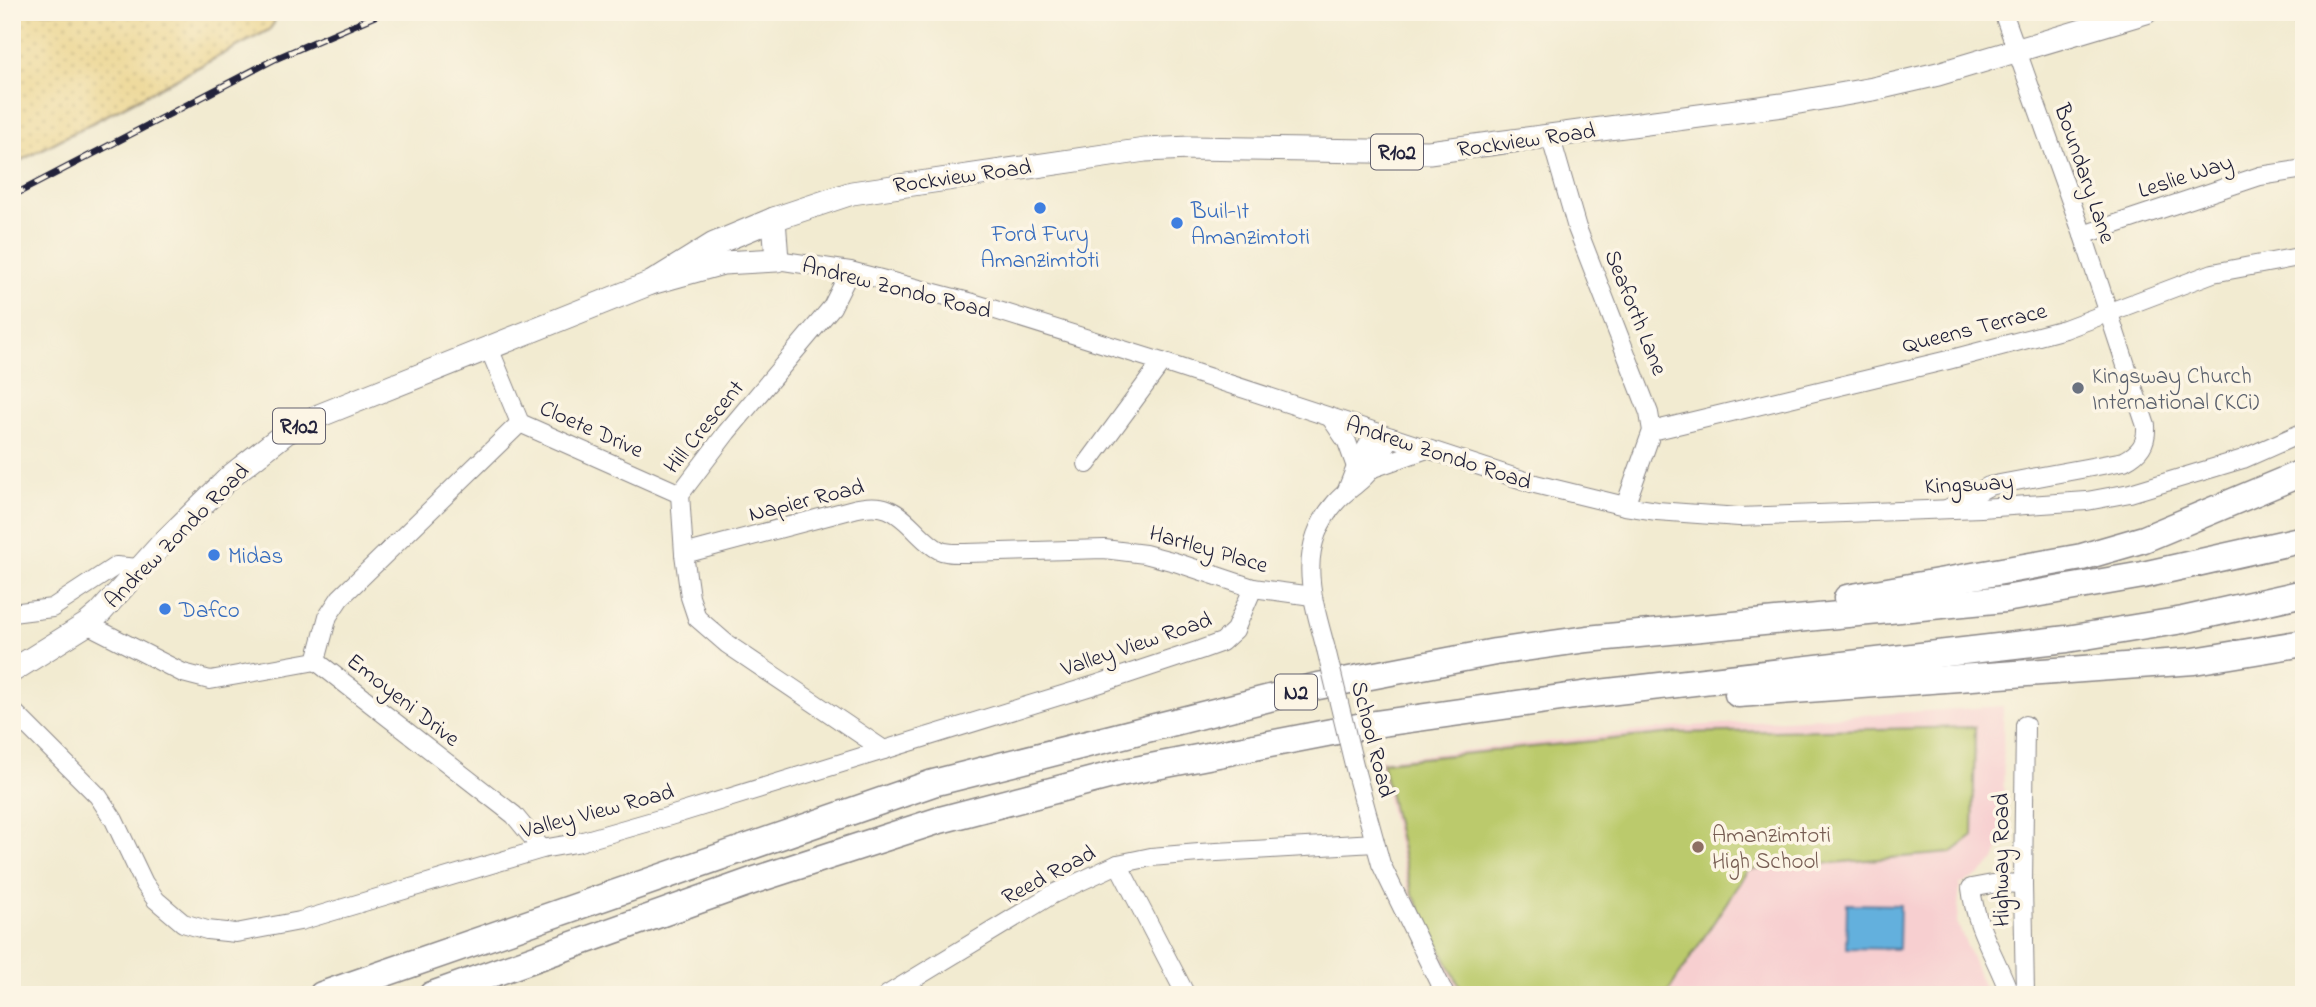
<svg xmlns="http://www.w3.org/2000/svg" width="2316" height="1007" font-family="'Indie Flower',sans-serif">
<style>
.built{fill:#f7cfd0}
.sand{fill:url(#sand-dots);stroke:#887e6c;stroke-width:2}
.garden{fill:#bbca6c;stroke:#6e7654;stroke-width:2}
.water{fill:#64b0dd;stroke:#43698c;stroke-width:2}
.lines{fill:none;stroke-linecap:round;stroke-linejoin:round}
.minor-casing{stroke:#8a8686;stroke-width:20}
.major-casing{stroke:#8a8686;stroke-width:25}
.highway-casing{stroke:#8a8686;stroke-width:29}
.minor{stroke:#fff;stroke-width:18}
.major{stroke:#fff;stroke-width:23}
.highway{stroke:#fff;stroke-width:26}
.rail-casing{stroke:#22223b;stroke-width:7}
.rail{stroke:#fcf5e5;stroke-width:4.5;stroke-dasharray:13;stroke-linecap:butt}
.minor-bridge-casing{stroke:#8a8686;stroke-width:20;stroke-linecap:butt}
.minor-bridge{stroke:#fff;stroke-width:18}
.shop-dot{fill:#3f7fe0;stroke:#fcf5e5;stroke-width:2.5}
.worship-dot{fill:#6b7280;stroke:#fcf5e5;stroke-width:2.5}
.education-dot{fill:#8d6e63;stroke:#fcf5e5;stroke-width:2.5}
.labels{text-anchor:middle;stroke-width:7;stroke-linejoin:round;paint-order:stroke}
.shield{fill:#fcf5e5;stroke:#63616e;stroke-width:2}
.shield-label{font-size:21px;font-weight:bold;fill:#22223b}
.street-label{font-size:23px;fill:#22223b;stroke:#fcf5e5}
.shop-label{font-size:23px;fill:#366cbe;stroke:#fcf5e5;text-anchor:start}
.worship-label{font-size:23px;fill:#5b616d;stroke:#fcf5e5;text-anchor:start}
.education-label{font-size:23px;fill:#785e54;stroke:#fcf5e5;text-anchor:start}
</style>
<defs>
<pattern id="sand-dots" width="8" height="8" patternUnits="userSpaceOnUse" patternTransform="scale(1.75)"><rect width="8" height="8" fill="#eeda9e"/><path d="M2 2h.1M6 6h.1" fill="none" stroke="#ccbb89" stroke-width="1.8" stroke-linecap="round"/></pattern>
</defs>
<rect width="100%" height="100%" fill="#fcf5e5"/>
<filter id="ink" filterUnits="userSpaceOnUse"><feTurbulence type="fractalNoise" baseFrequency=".0143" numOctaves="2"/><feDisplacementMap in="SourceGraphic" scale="14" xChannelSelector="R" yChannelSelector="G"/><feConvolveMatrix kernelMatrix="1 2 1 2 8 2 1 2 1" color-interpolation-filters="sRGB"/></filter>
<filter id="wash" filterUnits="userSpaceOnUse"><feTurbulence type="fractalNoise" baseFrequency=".00686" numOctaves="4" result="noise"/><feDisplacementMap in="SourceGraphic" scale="28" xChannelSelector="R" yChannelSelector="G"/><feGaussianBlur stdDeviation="1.57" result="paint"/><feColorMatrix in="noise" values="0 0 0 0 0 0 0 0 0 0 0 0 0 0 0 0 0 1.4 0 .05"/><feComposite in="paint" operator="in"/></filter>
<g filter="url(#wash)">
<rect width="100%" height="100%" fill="#f2ebd1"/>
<polygon class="built" points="2003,706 2004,833 1994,861 1978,876 1960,884 1957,922 1987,995 1457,995 1409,894 1378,760 1677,727"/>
<polygon class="sand" points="20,12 272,12 275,15 274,23 269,30 12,165 12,17"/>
<polygon class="garden" points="1975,727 1973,836 1951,853 1748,870 1666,995 1464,995 1412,893 1382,762 1674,733"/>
<polygon class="water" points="1847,904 1900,905 1899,949 1846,948"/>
</g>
<g filter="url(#ink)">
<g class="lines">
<g class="minor-casing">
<g id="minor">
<polyline points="2300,12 2304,16"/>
<polyline points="1550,135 1577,228 1649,413 1652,431 1625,506"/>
<polyline points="2083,235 2260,176 2304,169"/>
<polyline points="777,260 850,271 973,303 1162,362 1535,484 1625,506 1657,511 1739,517 1981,508 2087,501 2130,493 2243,459 2304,432"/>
<polyline points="850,271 832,307 727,432 680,494 684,554 690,597 697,618 727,644 884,750"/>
<polyline points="489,348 520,423 680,494"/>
<polyline points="1330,417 1347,442 1356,467"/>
<polyline points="1652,431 1948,360 2065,329 2213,273 2304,256"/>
<polyline points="1087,464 1162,362"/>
<polyline points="1373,468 1427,449"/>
<polyline points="1347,490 1356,467 1375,432"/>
<path d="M1947,509l42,-23 135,-25c16,-8 23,-18 22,-35l-63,-191 -80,-223"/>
<path d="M684,554l166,-44c33,-9 45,-1 68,23 6,6 13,13 21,17 8,4 18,3 27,3l138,-4 41,5 30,8 78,26 59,8"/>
<polyline points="12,613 52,608 116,566 139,568"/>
<polyline points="87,624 183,673 210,680 316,661"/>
<path d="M1326,649c-14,-52 -31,-101 10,-147 7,-8 16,-14 24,-21 14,-12 22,-28 31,-44"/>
<polyline points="316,661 328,616 340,598 520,423"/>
<polyline points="316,661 514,815 542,849"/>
<polyline points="12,710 98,796 114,820 144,883 156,900 183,923 207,930 236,933 300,921 542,849 576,843 670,816 1098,684 1200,650 1222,642 1235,630 1253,588"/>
<polyline points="1356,773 1381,864 1445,995"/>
<polyline points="1118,864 1186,995"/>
<polyline points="887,995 1053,894 1118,864 1151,857 1199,853 1375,843"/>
<path d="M2010,995c-14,-39 -34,-65 -39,-107l27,-5 25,1"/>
<polyline points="2025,995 2023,884 2025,725"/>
</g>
</g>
<g class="major-casing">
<g id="major">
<polyline points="651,283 714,244 774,219 852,193 1145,150 1190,148 1429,152 1782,105 1873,89 1938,74 2146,12"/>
<polyline points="12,671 87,624 100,613 160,546 232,475 287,432 321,415 651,283 723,263 777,260 774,219"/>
</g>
</g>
<g class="highway-casing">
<g id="highway">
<polyline points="1847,598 2082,557 2144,539 2304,472"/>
<polyline points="1738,694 2194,661 2304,643"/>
<polyline points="322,995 933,783 1313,687 1495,652 1587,639 2005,599 2143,575 2304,539"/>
<polyline points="432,995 755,880 940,820 1120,773 1368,725 1582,695 2067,639 2183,620 2304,593"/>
</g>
</g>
<use href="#minor" class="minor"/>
<use href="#major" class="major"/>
<use href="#highway" class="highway"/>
<g class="rail-casing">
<polyline id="rail" points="12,196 275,59 384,12"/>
</g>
<use href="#rail" class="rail"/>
<g class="minor-bridge-casing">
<polyline id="minor-bridge" points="1326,649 1356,773"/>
</g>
<use href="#minor-bridge" class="minor-bridge"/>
</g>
</g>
<g class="shop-dot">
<circle cx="1040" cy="208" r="7"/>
<circle cx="1177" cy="223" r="7"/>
<circle cx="214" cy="555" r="7"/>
<circle cx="165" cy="609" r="7"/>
</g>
<circle class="worship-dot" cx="2078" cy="388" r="7"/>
<circle class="education-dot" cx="1698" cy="847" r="7"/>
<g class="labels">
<g class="shield">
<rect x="1371" y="134.5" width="52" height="35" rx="5"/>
<rect x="273" y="408.5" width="52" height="35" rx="5"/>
<rect x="1275" y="674.5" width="42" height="35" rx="5"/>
</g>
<g class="shield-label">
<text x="1397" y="159">R102</text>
<text x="299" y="433">R102</text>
<text x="1296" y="699">N2</text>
</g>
<g class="street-label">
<text transform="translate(1526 139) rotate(-8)" y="8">Rockview Road</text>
<text transform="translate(2086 173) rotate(71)" y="8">Boundary Lane</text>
<text transform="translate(962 175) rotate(-8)" y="8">Rockview Road</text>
<text transform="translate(2185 175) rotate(-18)" y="8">Leslie Way</text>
<text transform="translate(897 287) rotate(14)" y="8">Andrew Zondo Road</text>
<text transform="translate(1637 312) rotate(68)" y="8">Seaforth Lane</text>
<text transform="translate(1974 327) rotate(-14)" y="8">Queens Terrace</text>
<text transform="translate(703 426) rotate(-51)" y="8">Hill Crescent</text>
<text transform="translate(592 428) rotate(24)" y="8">Cloete Drive</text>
<text transform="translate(1439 452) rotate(18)" y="8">Andrew Zondo Road</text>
<text transform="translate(1969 483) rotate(-3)" y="8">Kingsway</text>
<text transform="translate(806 499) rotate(-14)" y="8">Napier Road</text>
<text transform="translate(176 535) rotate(-45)" y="8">Andrew Zondo Road</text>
<text transform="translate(1209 548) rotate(16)" y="8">Hartley Place</text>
<text transform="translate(1136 643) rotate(-19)" y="8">Valley View Road</text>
<text transform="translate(404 699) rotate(38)" y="8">Emoyeni Drive</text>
<text transform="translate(1374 739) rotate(76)" y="8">School Road</text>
<text transform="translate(597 810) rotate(-15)" y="8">Valley View Road</text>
<text transform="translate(2000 860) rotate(-90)" y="8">Highway Road</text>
<text transform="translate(1048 874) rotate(-28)" y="8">Reed Road</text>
</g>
<g class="shop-label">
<text x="1191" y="218">Buil-It<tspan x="1191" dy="26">Amanzimtoti</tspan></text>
<text x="1040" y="241" text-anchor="middle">Ford Fury<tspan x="1040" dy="26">Amanzimtoti</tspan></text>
<text x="228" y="563">Midas</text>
<text x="179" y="617">Dafco</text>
</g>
<g class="worship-label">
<text x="2092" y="383">Kingsway Church<tspan x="2092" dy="26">International (KCi)</tspan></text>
</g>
<g class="education-label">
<text x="1712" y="842">Amanzimtoti<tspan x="1712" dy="26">High School</tspan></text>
</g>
</g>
<rect width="2316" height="1007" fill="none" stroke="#fcf5e5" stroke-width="42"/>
</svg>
